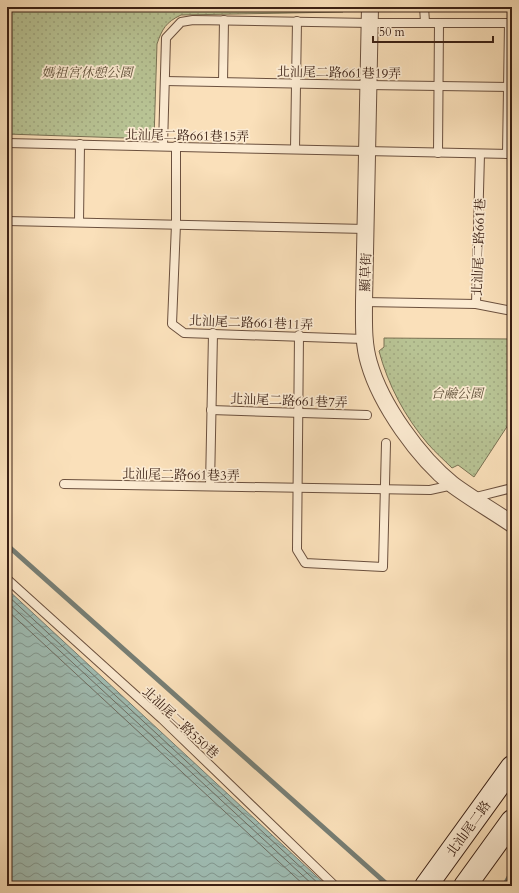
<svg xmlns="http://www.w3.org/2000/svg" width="519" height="893" font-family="Cardo,'Noto Serif TC',serif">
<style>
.park{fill:url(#park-dots);stroke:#7a7254}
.water{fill:url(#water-waves);stroke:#777e74}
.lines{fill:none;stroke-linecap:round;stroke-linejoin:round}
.shore{stroke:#6d6e64;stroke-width:1}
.stream{stroke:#777e74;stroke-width:5}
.lane-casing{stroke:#6b503e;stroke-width:10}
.street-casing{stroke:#6b503e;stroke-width:18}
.secondary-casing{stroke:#3b2014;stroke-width:24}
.lane{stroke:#fcebd2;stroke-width:8}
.street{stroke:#fcebd2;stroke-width:16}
.secondary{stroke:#fcebd2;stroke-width:22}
.labels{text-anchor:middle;stroke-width:3.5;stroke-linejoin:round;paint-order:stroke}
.park-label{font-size:13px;font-style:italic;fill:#60513a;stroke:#fcebd2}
.street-label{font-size:13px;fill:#3b2014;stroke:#fcebd2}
</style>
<defs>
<pattern id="park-dots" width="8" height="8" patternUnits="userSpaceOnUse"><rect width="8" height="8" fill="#b8c394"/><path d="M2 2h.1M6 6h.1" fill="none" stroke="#9fa77f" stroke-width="1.8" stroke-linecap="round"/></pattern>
<pattern id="water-waves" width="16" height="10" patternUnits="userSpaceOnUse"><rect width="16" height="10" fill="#9fbdb4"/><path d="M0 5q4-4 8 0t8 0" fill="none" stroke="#839991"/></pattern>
</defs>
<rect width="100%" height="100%" fill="#fae0ba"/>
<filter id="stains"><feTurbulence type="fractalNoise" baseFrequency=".005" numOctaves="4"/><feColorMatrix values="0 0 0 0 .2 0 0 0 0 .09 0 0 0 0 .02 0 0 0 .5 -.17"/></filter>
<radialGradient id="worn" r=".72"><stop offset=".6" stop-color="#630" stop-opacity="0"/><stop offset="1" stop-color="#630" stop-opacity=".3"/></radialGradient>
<g class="park">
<path d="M7,7h336v5l-162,3c-15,7 -19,14 -24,29l-3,95 -147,-5z"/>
<path d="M384,338l128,1v80l-38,58 -16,-12 -6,3c-8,-8 -17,-16 -24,-24 -23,-27 -40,-59 -49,-93l5,-4z"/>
</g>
<polygon class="water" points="7,589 327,886 7,886"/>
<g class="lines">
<g class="shore">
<polyline points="7,595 321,886"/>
<polyline points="7,602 314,886"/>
<polyline points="7,610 305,886"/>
</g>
<g class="stream">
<polyline points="7,11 10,7"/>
<polyline points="7,545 389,886"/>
<polyline points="504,886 512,872"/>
</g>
<g class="lane-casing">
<g id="lane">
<polyline points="424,7 425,22"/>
<polyline points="165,81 368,85 512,87"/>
<polyline points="223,82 224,20"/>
<path d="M7,143c168,4 337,8 505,11"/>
<polyline points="163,146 166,38 181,22 193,20 370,23 512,23"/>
<polyline points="176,146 176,224 172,324 184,333 364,339"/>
<polyline points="295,149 297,21"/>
<polyline points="438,153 439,23"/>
<polyline points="480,154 476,304 512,311"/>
<polyline points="507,154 509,23"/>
<polyline points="7,221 366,229"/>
<polyline points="79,222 80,144"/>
<polyline points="364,302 476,304"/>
<polyline points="299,335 297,550 305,563 383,567 386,443"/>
<polyline points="211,410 367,415"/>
<polyline points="64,484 430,490 453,485"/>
<polyline points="210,486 213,333"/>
<polyline points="472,498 512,488"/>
<polyline points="7,579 162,719 335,886"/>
</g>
</g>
<g class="street-casing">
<path id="street" d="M370,7l-6,295c0,20 -1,41 5,61 12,42 50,95 84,122 19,14 40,26 59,39"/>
</g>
<g class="secondary-casing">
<g id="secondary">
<polyline points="426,886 512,767"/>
<polyline points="465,886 512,821"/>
</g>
</g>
<use href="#lane" class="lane"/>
<use href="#street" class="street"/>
<use href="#secondary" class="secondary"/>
</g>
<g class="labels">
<g class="park-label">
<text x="87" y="77">媽祖宮休憩公園</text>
<text x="457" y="398">台鹼公園</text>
</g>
<g class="street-label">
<text transform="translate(339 72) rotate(1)" y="5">北汕尾二路661巷19弄</text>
<text transform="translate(187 135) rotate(1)" y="5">北汕尾二路661巷15弄</text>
<text transform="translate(478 247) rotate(-88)" y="5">北汕尾二路661巷</text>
<text transform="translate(365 272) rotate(-88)" y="5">顯草街</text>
<text transform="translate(251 322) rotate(2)" y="5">北汕尾二路661巷11弄</text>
<text transform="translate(289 400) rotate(2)" y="5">北汕尾二路661巷7弄</text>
<text transform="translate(181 474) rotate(1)" y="5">北汕尾二路661巷3弄</text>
<text transform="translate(181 722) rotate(43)" y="5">北汕尾二路550巷</text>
<text transform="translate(468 828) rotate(-54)" y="5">北汕尾二路</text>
</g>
</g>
<rect width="519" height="893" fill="none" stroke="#fae0ba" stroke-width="24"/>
<rect x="8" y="8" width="503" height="877" fill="none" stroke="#3b2014" stroke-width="2"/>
<rect x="12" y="12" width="495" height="869" fill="none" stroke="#3b2014"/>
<path d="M373 36v6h120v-6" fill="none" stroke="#3b2014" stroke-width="2"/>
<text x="379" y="36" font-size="12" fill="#3b2014" stroke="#fcebd2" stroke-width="3" paint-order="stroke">50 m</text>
<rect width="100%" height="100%" filter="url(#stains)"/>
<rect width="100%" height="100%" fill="url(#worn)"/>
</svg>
